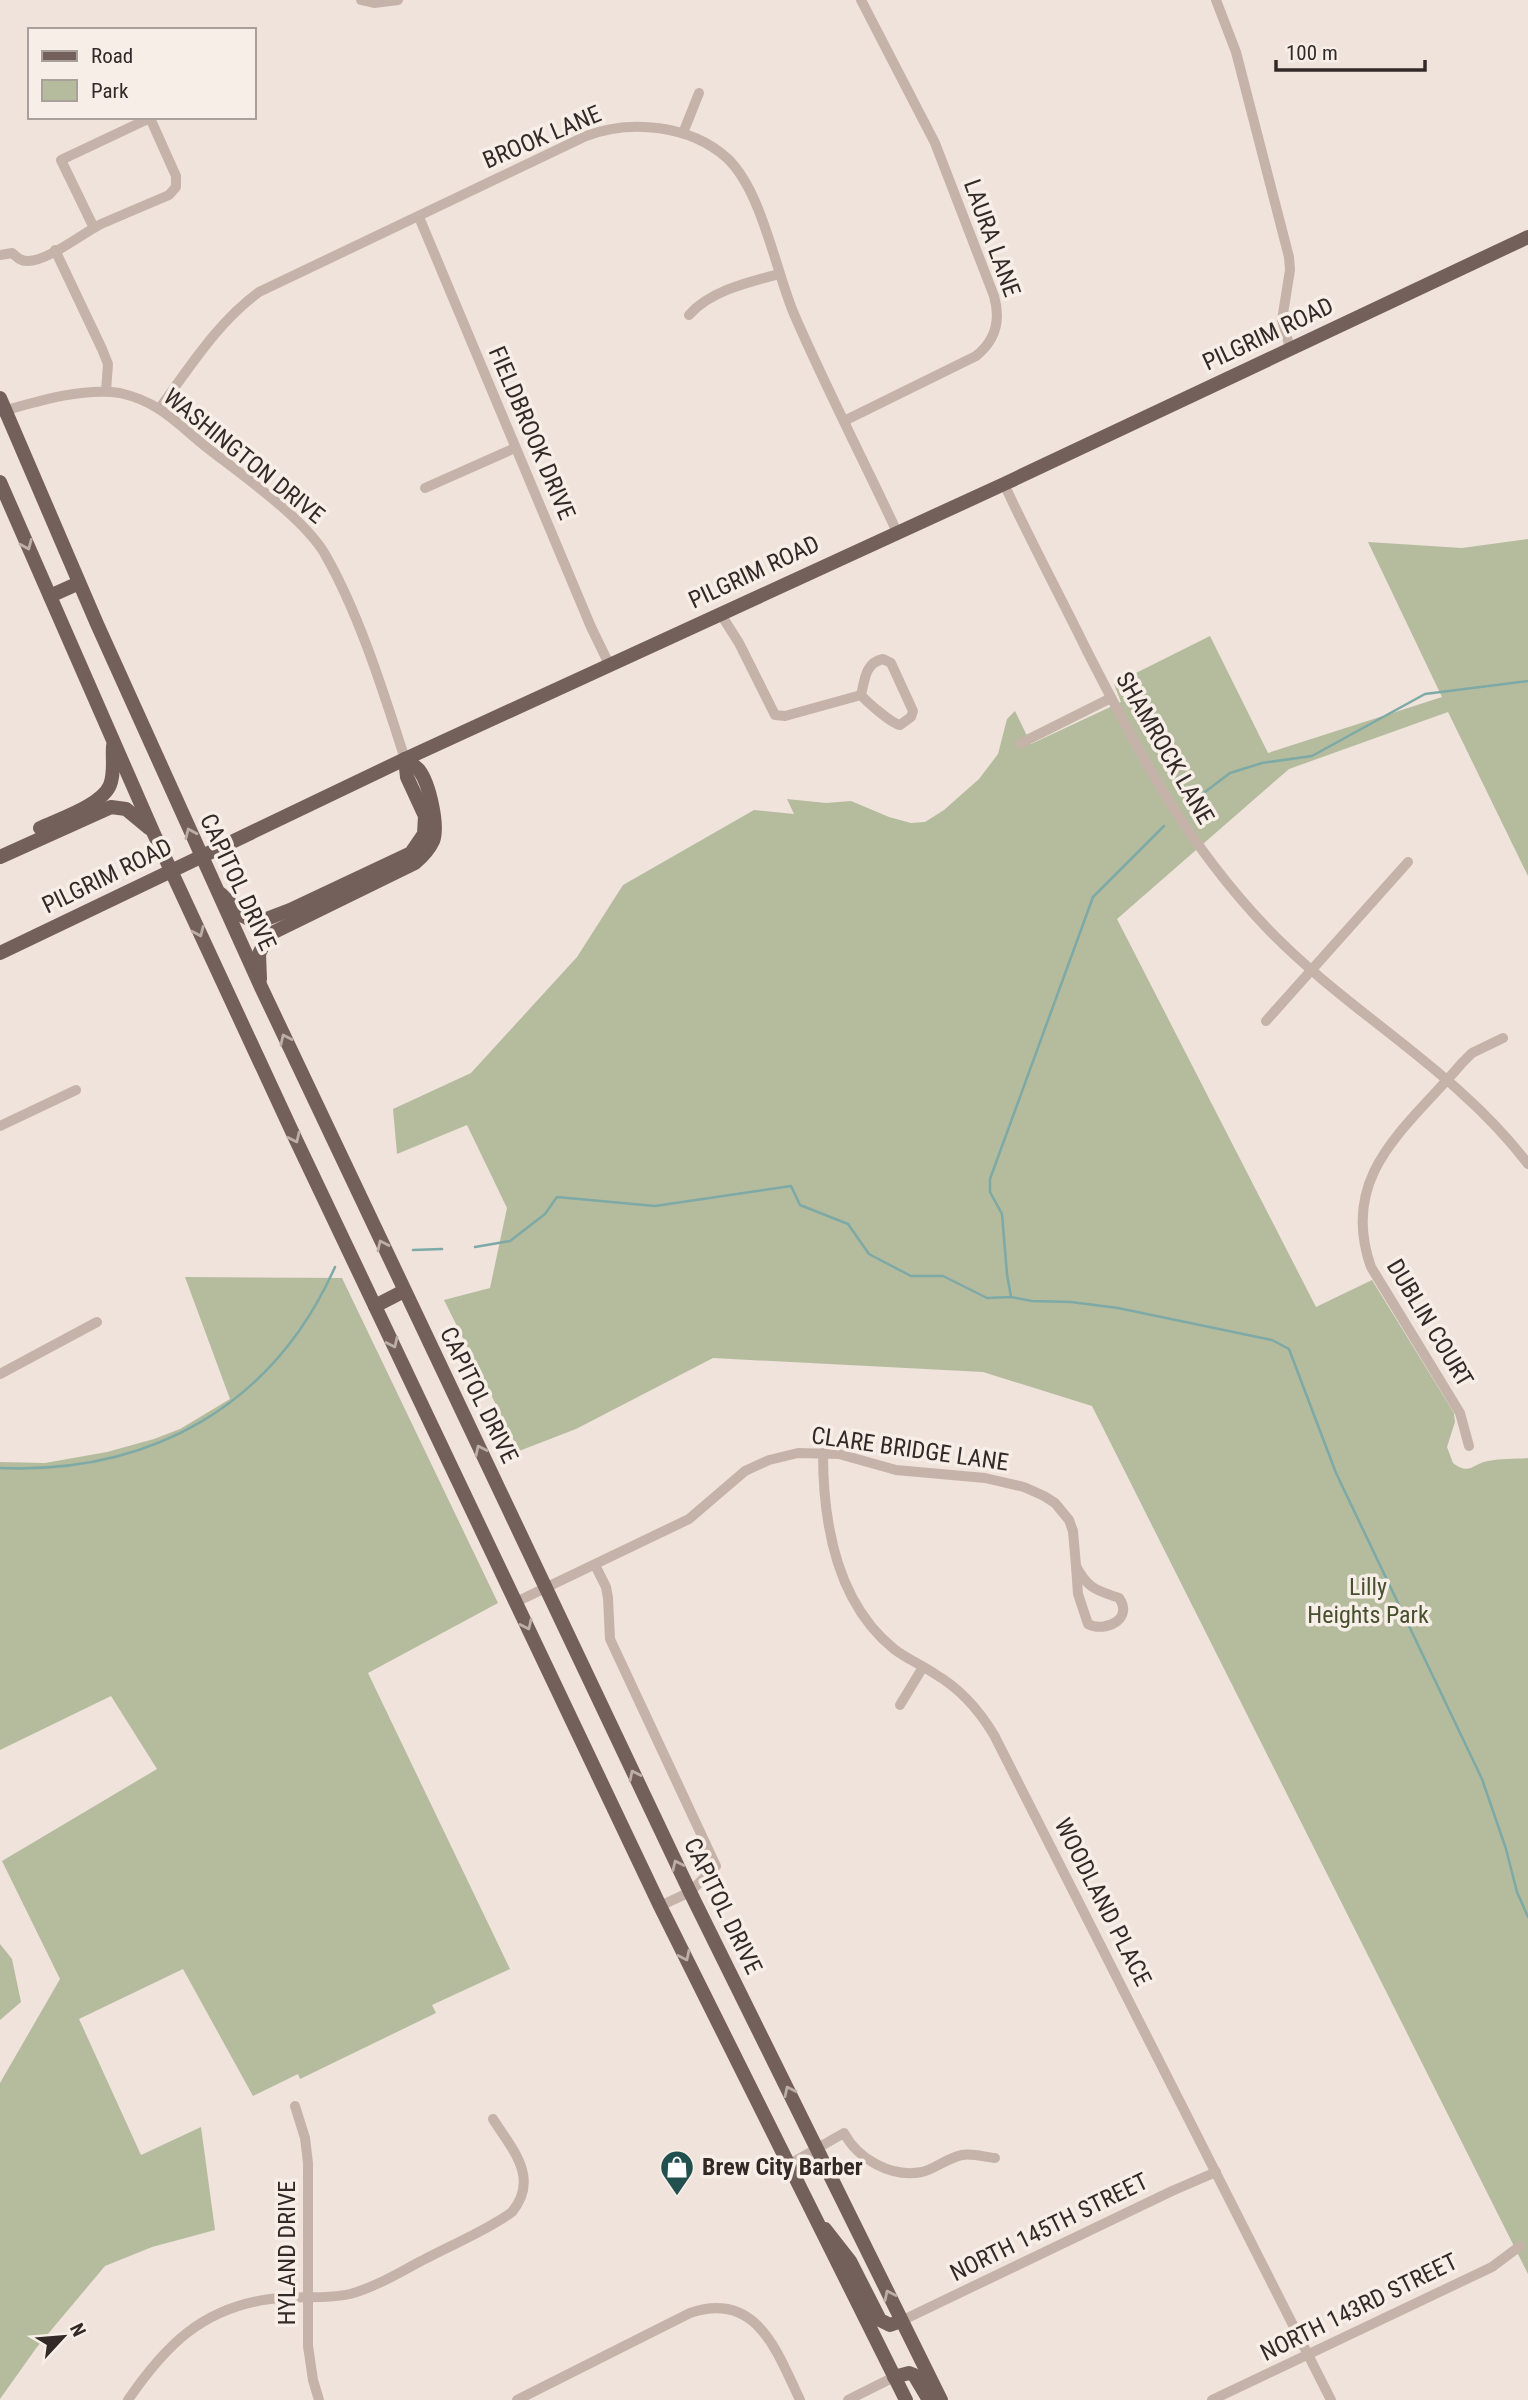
<svg xmlns="http://www.w3.org/2000/svg" width="1528" height="2400" font-family="'Roboto Condensed',sans-serif">
<style>
.green{fill:#b5bc9d}
.lines{fill:none;stroke-linecap:round;stroke-linejoin:round}
.stream{stroke:#7da9a6;stroke-width:2.5}
.minor{stroke:#c5b3a9;stroke-width:10}
.major{stroke:#74605a;stroke-width:14}
.oneway{stroke:#bcaea8}
.labels{text-anchor:middle;stroke-width:7;stroke-linejoin:round;paint-order:stroke}
.street-label{font-size:24px;fill:#332a28;stroke:#f7eee7}
.park-label{font-size:24px;fill:#464f2e;stroke:#f7eee7}
.poi-label{font-size:24px;font-weight:bold;fill:#332a28;stroke:#f7eee7;text-anchor:start}
</style>
<rect width="100%" height="100%" fill="#efe3db"/>
<g class="green">
<path d="M1528,539v337l-80,-164 -159,57 -172,150 199,388 56,-27 82,133 1,9 -8,25 6,16c17,13 21,0 35,-2 13,-3 27,-2 40,-3v816l-436,-868 -109,-34 -270,-14 -137,71 -57,22 -75,-151 46,-12 17,-80 -40,-83 -70,29 -4,-45 78,-36 106,-116 46,-72 131,-75 40,4 -7,-15 39,4 25,-2 38,16 22,6 14,-1 19,-12 35,-31 19,-25 9,-35 8,-8 16,33 90,-42 -7,-18 96,-48 58,117 174,-56 -74,-155 94,6z"/>
<polygon points="185,1277 342,1278 498,1603 368,1673 510,1969 432,2005 436,2013 300,2079 298,2074 253,2096 183,1969 79,2019 141,2155 201,2127 215,2230 152,2247 105,2266 37,2347 0,2399 0,2083 60,1979 2,1861 157,1769 111,1696 0,1750 0,1462 45,1463 107,1452 154,1439 180,1429 230,1399"/>
<polygon points="0,1944 12,1959 21,2002 0,2020"/>
</g>
<g class="lines">
<g class="stream">
<polyline points="1189,804 1230,773 1262,763 1312,756 1425,694 1528,681"/>
<polyline points="475,1247 510,1241 545,1214 557,1197 655,1206 791,1186 800,1205 848,1224 869,1254 911,1276 943,1276 987,1298 1011,1297 1032,1301 1071,1302 1118,1308 1272,1340 1289,1349 1336,1473 1482,1779 1506,1849 1517,1892 1528,1917"/>
<polyline points="413,1250 442,1249"/>
<polyline points="1011,1297 1007,1274 1002,1214 990,1192 990,1179 1093,897 1164,826"/>
<path d="M0,1468c151,6 273,-62 335,-201"/>
</g>
<g class="minor">
<polyline points="361,0 374,3 398,0"/>
<polyline points="1216,0 1236,52 1289,257 1290,270 1282,320 1290,348"/>
<polyline points="683,133 699,93"/>
<polyline points="419,217 591,627 609,664"/>
<polyline points="55,250 102,349 108,364 106,391"/>
<path d="M0,255l12,-2c5,4 8,8 15,8 18,1 51,-24 67,-33l7,-4 68,-29 7,-8v-11l-26,-58 -89,42 33,68"/>
<path d="M689,315c21,-24 60,-33 90,-41"/>
<path d="M159,409c31,-42 58,-86 100,-117l327,-156c45,-17 104,-11 141,22 35,33 48,111 67,156 32,74 69,145 103,218"/>
<path d="M0,412c35,-10 83,-25 120,-19 13,3 28,9 39,16 16,10 31,25 46,37 34,27 101,73 121,110 34,60 58,138 79,203"/>
<path d="M844,421l132,-65c20,-16 25,-36 18,-60l-59,-153 -74,-143"/>
<path d="M1004,484c26,56 55,110 82,165 53,104 99,193 180,278 82,86 190,142 262,237"/>
<polyline points="425,488 515,448"/>
<polyline points="720,613 739,643 775,715 785,716 861,695"/>
<path d="M883,659l8,4 22,48 -2,6 -11,8c-9,-2 -32,-22 -39,-30 4,-16 4,-32 22,-36z"/>
<polyline points="1021,743 1111,698"/>
<polyline points="1266,1021 1408,862"/>
<polyline points="0,1126 76,1090"/>
<polyline points="0,1374 97,1322"/>
<path d="M1469,1446l-9,-33 -89,-146c-33,-93 37,-140 91,-204l10,-10 31,-15"/>
<path d="M823,1453c0,70 14,150 71,196 13,10 28,16 41,25 26,15 44,36 59,61l337,665"/>
<polyline points="595,1565 606,1587 608,1598 610,1639 716,1866 690,1892 660,1906"/>
<path d="M1076,1566c12,23 20,24 43,32 15,21 -14,35 -31,26l-10,-30z"/>
<polyline points="516,1602 689,1519 745,1471 769,1460 798,1453 839,1454 896,1470 985,1478 1024,1487 1044,1496 1055,1503 1069,1520 1073,1531 1076,1566"/>
<polyline points="900,1705 923,1667"/>
<polyline points="295,2106 305,2138 308,2163 308,2346 313,2380 319,2400"/>
<path d="M788,2165l56,-32c14,26 47,45 78,39 13,-3 25,-14 40,-17 10,-2 22,2 33,3"/>
<polyline points="901,2321 1172,2191 1216,2172"/>
<path d="M128,2400c37,-54 74,-92 142,-101 27,-4 54,1 80,-5 27,-7 53,-24 77,-36 28,-15 59,-27 85,-46 28,-34 0,-63 -19,-93"/>
<path d="M517,2400l173,-87c67,-23 87,39 110,87"/>
<polyline points="848,2400 894,2377"/>
<polyline points="1212,2400 1492,2267 1520,2246"/>
</g>
<g class="major">
<polyline points="0,398 97,624 261,987 690,1892 941,2400"/>
<polyline points="0,482 154,834 296,1140 660,1906 906,2400"/>
<polyline points="50,596 79,583"/>
<path d="M40,828c19,-9 62,-23 70,-43 5,-12 2,-27 3,-39"/>
<polyline points="0,857 111,807 126,809 149,828"/>
<polyline points="221,894 243,916 253,921 261,921 290,910 411,853 424,834 425,816 407,777 405,759"/>
<polyline points="0,953 405,759 1004,484 1528,237"/>
<path d="M260,979l-1,-25 9,-19 147,-72c7,-6 14,-13 18,-22 6,-16 -4,-58 -14,-71 -4,-4 -9,-8 -14,-11"/>
<polyline points="375,1306 404,1291"/>
<polyline points="825,2229 850,2261 880,2320 890,2325 901,2321"/>
<polyline points="894,2377 909,2373 914,2375 929,2400"/>
</g>
</g>
<defs><path id="oneway-chevron" d="M-2-3.5L2.5 0L-2 3.5" fill="none" stroke-width="1.6" stroke-linecap="round" stroke-linejoin="round" transform="scale(1.75)"/></defs>
<g class="oneway">
<use href="#oneway-chevron" transform="translate(27 545) rotate(67)"/>
<use href="#oneway-chevron" transform="translate(190 833) rotate(-114)"/>
<use href="#oneway-chevron" transform="translate(199 932) rotate(66)"/>
<use href="#oneway-chevron" transform="translate(285 1039) rotate(-115)"/>
<use href="#oneway-chevron" transform="translate(295 1138) rotate(65)"/>
<use href="#oneway-chevron" transform="translate(382 1245) rotate(-115)"/>
<use href="#oneway-chevron" transform="translate(393 1343) rotate(65)"/>
<use href="#oneway-chevron" transform="translate(480 1450) rotate(-116)"/>
<use href="#oneway-chevron" transform="translate(527 1625) rotate(65)"/>
<use href="#oneway-chevron" transform="translate(634 1775) rotate(-116)"/>
<use href="#oneway-chevron" transform="translate(677 1865) rotate(-115)"/>
<use href="#oneway-chevron" transform="translate(685 1956) rotate(64)"/>
<use href="#oneway-chevron" transform="translate(789 2091) rotate(-116)"/>
<use href="#oneway-chevron" transform="translate(889 2295) rotate(-116)"/>
</g>
<defs>
<g id="shop-pin" transform="scale(1.75)"><path d="M0 17L-7.5 6A9.5 9.5 0 1 1 7.5 6Z" fill="#22504e" stroke="#f7eee7"/><path d="M-5-2.5h2.3a2.7 3.5 0 0 1 5.4 0H5L5.5 6h-11ZM-1.5-2.5h3a1.5 2.3 0 0 0-3 0Z" fill="#fff"/></g>
</defs>
<g fill-rule="evenodd">
<use href="#shop-pin" x="677" y="2167"/>
</g>
<g class="labels">
<g class="street-label">
<text transform="translate(542 137) rotate(-23)" y="8">BROOK LANE</text>
<text transform="translate(992 238) rotate(70)" y="8">LAURA LANE</text>
<text transform="translate(1268 334) rotate(-25)" y="8">PILGRIM ROAD</text>
<text transform="translate(532 433) rotate(67)" y="8">FIELDBROOK DRIVE</text>
<text transform="translate(244 456) rotate(39)" y="8">WASHINGTON DRIVE</text>
<text transform="translate(754 572) rotate(-25)" y="8">PILGRIM ROAD</text>
<text transform="translate(1165 748) rotate(60)" y="8">SHAMROCK LANE</text>
<text transform="translate(107 876) rotate(-26)" y="8">PILGRIM ROAD</text>
<text transform="translate(238 882) rotate(65)" y="8">CAPITOL DRIVE</text>
<text transform="translate(1430 1323) rotate(59)" y="8">DUBLIN COURT</text>
<text transform="translate(479 1395) rotate(64)" y="8">CAPITOL DRIVE</text>
<text transform="translate(910 1449) rotate(8)" y="8">CLARE BRIDGE LANE</text>
<text transform="translate(1103 1902) rotate(63)" y="8">WOODLAND PLACE</text>
<text transform="translate(723 1906) rotate(64)" y="8">CAPITOL DRIVE</text>
<text transform="translate(1049 2227) rotate(-26)" y="8">NORTH 145TH STREET</text>
<text transform="translate(287 2253) rotate(-90)" y="8">HYLAND DRIVE</text>
<text transform="translate(1359 2307) rotate(-26)" y="8">NORTH 143RD STREET</text>
</g>
<g class="park-label">
<text x="1368" y="1595">Lilly<tspan x="1368" dy="28">Heights Park</tspan></text>
</g>
<g class="poi-label">
<text x="702" y="2175">Brew City Barber</text>
</g>
</g>
<rect x="28" y="28" width="228" height="91" fill="#f7eee7" stroke="#a9a09b" stroke-width="2"/>
<rect x="42" y="51" width="35" height="10" fill="#74605a" stroke="#a9a09b" stroke-width="2"/>
<text x="91" y="63" font-size="21" fill="#332a28">Road</text>
<rect x="42" y="80" width="35" height="21" fill="#b5bc9d" stroke="#a9a09b" stroke-width="2"/>
<text x="91" y="98" font-size="21" fill="#332a28">Park</text>
<g transform="translate(63 2337) rotate(64)" stroke="#f7eee7" stroke-width="5" paint-order="stroke">
<path d="M0-5L12 26L0 18L-12 26Z" fill="#332a28"/>
<text y="-10" font-size="19" font-weight="bold" text-anchor="middle" fill="#332a28">N</text>
</g>
<path d="M1276 60v10h149v-10" fill="none" stroke="#332a28" stroke-width="3.5"/>
<text x="1286" y="60" font-size="21" fill="#332a28" stroke="#f7eee7" stroke-width="5" paint-order="stroke">100 m</text>
</svg>
